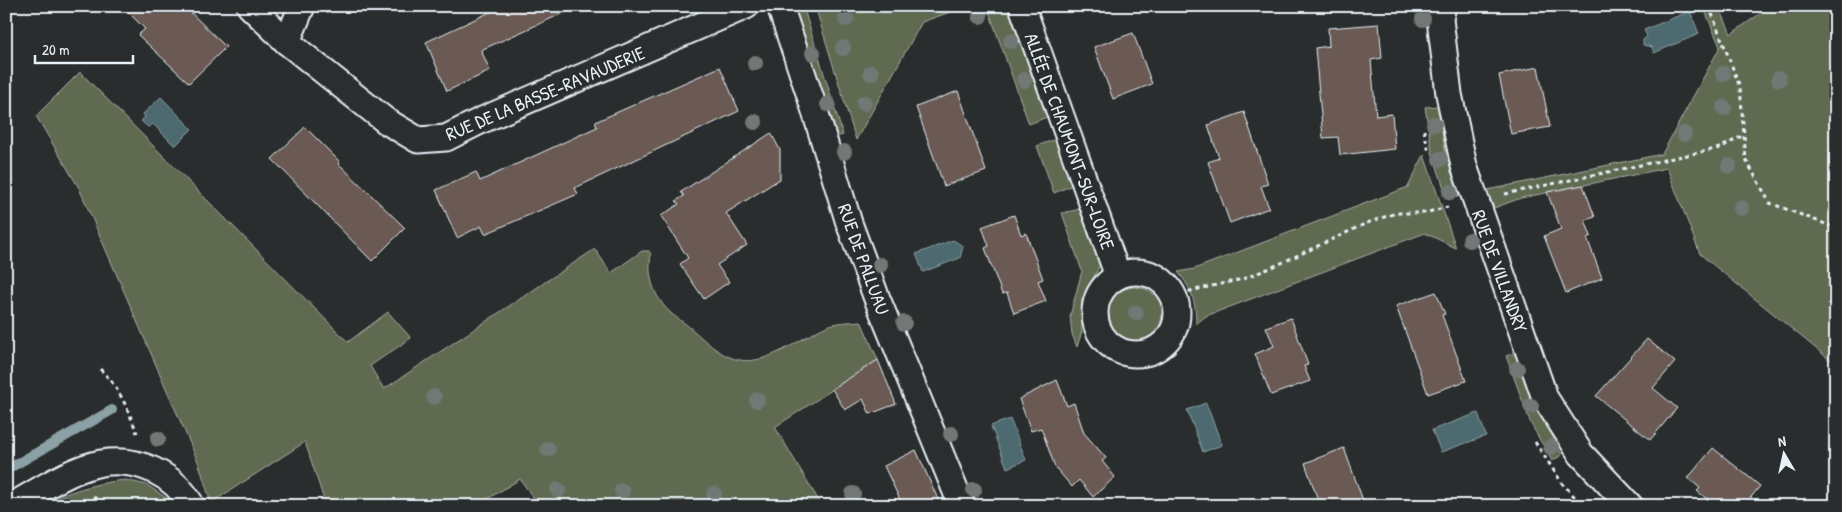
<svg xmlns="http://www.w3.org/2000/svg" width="1842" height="512" font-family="'Patrick Hand',sans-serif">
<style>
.green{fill:#616b51;stroke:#a4aea4}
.water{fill:#4d6b6f;stroke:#8ba1a6}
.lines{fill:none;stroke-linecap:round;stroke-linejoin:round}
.stream{stroke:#8ba1a6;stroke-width:10}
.building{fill:#6a5a52;stroke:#e8f1f8}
.minor-casing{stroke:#e8f1f8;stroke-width:29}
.path{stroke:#e8f1f8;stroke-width:3;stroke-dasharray:4 4;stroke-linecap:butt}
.minor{stroke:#2a2d2e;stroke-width:25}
.tree{fill:#717874}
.labels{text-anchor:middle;stroke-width:4;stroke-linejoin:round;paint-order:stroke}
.street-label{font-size:19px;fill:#e8f1f8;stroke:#2a2d2e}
</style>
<rect width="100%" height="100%" fill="#2a2d2e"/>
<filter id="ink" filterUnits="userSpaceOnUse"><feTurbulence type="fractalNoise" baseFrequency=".02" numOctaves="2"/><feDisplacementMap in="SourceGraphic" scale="10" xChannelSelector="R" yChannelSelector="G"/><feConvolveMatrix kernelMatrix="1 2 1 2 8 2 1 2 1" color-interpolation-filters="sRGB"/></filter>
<g filter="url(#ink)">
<g class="green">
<polygon points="794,6 803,6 843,135 835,137"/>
<polygon points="815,6 967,6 922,22 856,140"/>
<polygon points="987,6 1007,6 1047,117 1029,124"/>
<polygon points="1703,6 1719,6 1731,34 1771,6 1836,6 1836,365 1700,254 1667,168 1521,198 1494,208 1487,190 1662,154 1720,47"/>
<path d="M80,72l268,270 40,-30 23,26 -41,28 14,23 211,-140 16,24 31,-22h7l2,4c-5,26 7,51 29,65 18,12 32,31 52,38 32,12 67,-20 95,-32 10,-4 23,-4 34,-5l17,39 -103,67 47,79h-283l-19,-27 -44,27h-150l-21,-64 -94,61 -12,-39 -120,-276 -43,-72z"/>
<polygon points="1438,106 1445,149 1460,196 1448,200 1432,152 1425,107"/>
<polygon points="1056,139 1075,184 1054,193 1037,146"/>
<path d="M1424,155l32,93 -31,-15 -219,83 -10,8c0,-22 -4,-35 -18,-52l16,-3 214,-82z"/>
<polygon points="1081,209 1098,252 1100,265 1082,300 1082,331 1077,347 1072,334 1070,316 1082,271 1062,213"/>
<circle cx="1135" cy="314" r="27"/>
<polygon points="1517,352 1536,403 1562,455 1552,461 1531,424 1506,356"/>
<path d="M125,480l22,5 31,21h-140c29,-14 56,-23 87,-26z"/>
</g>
<g class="water">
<polygon points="1690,11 1699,34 1654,53 1652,47 1643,45 1643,40 1647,36 1644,30"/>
<polygon points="161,97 192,129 175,146 153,124 148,127 141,121 145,117 143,114"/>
<polygon points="953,240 963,246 960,258 923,272 916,254"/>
<polygon points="1206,403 1222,445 1203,452 1187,410"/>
<polygon points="1478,413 1486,436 1441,452 1432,430"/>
<polygon points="1010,419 1026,460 1007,468 991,426"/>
</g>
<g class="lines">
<polyline class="stream" points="6,470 112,410"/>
</g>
<g class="building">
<polygon points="122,6 184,6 226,47 189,83 138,35 145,29"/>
<polygon points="503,6 579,6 481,50 490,71 447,91 426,42"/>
<polygon points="1379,24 1382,58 1371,60 1376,116 1392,114 1395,149 1340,155 1338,137 1323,138 1315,48 1329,46 1328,28"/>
<polygon points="1133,33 1152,84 1113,99 1094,47"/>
<polygon points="720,67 739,111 575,188 578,194 485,234 481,226 457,238 436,190 476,172 480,181 597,127 595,122"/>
<polygon points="1538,67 1550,127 1511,134 1499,75"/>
<polygon points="958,91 986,171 944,186 916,107"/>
<polygon points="1244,112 1268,184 1261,186 1269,208 1230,223 1208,162 1219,158 1208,125"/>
<polygon points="305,127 340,162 338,163 405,228 372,261 272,159"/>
<polygon points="771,133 780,150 780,179 726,213 747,245 717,265 729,282 704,299 680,264 688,258 661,216 679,204 676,201 684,196 681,192"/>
<polygon points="1583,185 1595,217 1585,220 1591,236 1587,238 1602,278 1566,293 1544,236 1561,229 1547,192"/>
<polygon points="1014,215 1021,235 1026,233 1043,279 1038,281 1046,301 1014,313 1007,293 1002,294 985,248 989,246 982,227"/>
<polygon points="1436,292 1445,314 1442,315 1466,381 1428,394 1396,306"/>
<polygon points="1291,318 1308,365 1304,366 1310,381 1271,395 1255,354 1274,346 1266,327"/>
<polygon points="1647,339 1675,362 1653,388 1677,408 1650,440 1596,396"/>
<polygon points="878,360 896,404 870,414 863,399 845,410 832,389"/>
<polygon points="1057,380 1067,406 1074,403 1084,433 1106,458 1102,461 1115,477 1093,497 1079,480 1072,487 1055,467 1041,428 1031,431 1019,399"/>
<polygon points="1344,448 1365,506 1320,506 1305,463"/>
<polygon points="1713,448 1760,486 1744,506 1716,506 1697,491 1700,488 1688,478"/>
<polygon points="916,450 941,506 903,506 884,466"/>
</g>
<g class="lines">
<g class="minor-casing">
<g id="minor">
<polyline points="250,6 287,42"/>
<polyline points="302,6 287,42 386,121 418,140 446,138 480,121 746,6"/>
<polyline points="780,6 814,108 849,223 876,296 962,506"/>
<polyline points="1022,6 1118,276"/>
<polyline points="1443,6 1440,19 1449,94 1464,166 1545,398 1581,454 1630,506"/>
<circle cx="1136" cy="313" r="41"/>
<path d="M11,506c28,-15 59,-37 90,-43 37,-6 73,11 91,43"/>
</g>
</g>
<g class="path">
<polyline points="1709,6 1740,87 1746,160 1770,203 1836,228"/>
<polyline points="1424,130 1429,153"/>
<polyline points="1505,194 1720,148 1744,135"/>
<polyline points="1173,295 1243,279 1277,265 1367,223 1396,213 1424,213 1448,207"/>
<path d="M100,369c19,18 28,40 37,64"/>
<polyline points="1535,442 1562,483 1583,506"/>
<polyline points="93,497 115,506"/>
</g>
<use href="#minor" class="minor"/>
</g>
<g class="tree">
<circle cx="980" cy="16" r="8"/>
<circle cx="846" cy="19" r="8"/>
<circle cx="1423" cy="19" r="8"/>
<circle cx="1011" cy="41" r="8"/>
<circle cx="843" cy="48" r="8"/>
<circle cx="813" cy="53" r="8"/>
<circle cx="755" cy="63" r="8"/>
<circle cx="871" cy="73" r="8"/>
<circle cx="1723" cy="74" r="8"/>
<circle cx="1779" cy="79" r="8"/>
<circle cx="1024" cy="80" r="8"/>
<circle cx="864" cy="103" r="8"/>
<circle cx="828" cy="104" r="8"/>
<circle cx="1724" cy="108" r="8"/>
<circle cx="755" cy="122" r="8"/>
<circle cx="1434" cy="124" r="8"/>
<circle cx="1684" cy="134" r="8"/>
<circle cx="844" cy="152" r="8"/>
<circle cx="1440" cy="159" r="8"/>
<circle cx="1729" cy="166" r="8"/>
<circle cx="1450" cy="192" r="8"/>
<circle cx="1741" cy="208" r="8"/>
<circle cx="1470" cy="240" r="8"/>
<circle cx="880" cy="265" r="8"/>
<circle cx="1136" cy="313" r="8"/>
<circle cx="904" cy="323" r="8"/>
<circle cx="1517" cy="369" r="8"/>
<circle cx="434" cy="397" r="8"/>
<circle cx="757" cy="400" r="8"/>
<circle cx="1531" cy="406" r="8"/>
<circle cx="951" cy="434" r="8"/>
<circle cx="158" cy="439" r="8"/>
<circle cx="1551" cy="447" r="8"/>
<circle cx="548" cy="449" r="8"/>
<circle cx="558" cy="490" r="8"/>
<circle cx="974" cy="490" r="8"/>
<circle cx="622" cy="491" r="8"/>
<circle cx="714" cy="494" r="8"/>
<circle cx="853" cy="494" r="8"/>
</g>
</g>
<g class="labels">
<g class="street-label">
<text transform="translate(545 93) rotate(-23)" y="7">RUE DE LA BASSE-RAVAUDERIE</text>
<text transform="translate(1070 141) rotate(70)" y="7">ALLÉE DE CHAUMONT-SUR-LOIRE</text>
<text transform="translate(864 259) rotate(70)" y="7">RUE DE PALLUAU</text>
<text transform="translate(1500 271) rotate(70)" y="7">RUE DE VILLANDRY</text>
</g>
</g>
<rect width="1842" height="512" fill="none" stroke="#2a2d2e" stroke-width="25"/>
<rect x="12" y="12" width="1817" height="487" fill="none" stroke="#e8f1f8" stroke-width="2" filter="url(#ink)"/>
<g transform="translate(1784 454) rotate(351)" stroke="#2a2d2e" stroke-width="4" paint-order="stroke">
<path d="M0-4L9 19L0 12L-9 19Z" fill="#e8f1f8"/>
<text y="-8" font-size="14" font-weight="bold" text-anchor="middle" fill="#e8f1f8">N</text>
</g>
<path d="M35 55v8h98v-8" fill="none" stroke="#e8f1f8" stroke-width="2.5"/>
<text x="42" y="55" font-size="15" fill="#e8f1f8" stroke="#2a2d2e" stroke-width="4" paint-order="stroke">20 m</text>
</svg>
